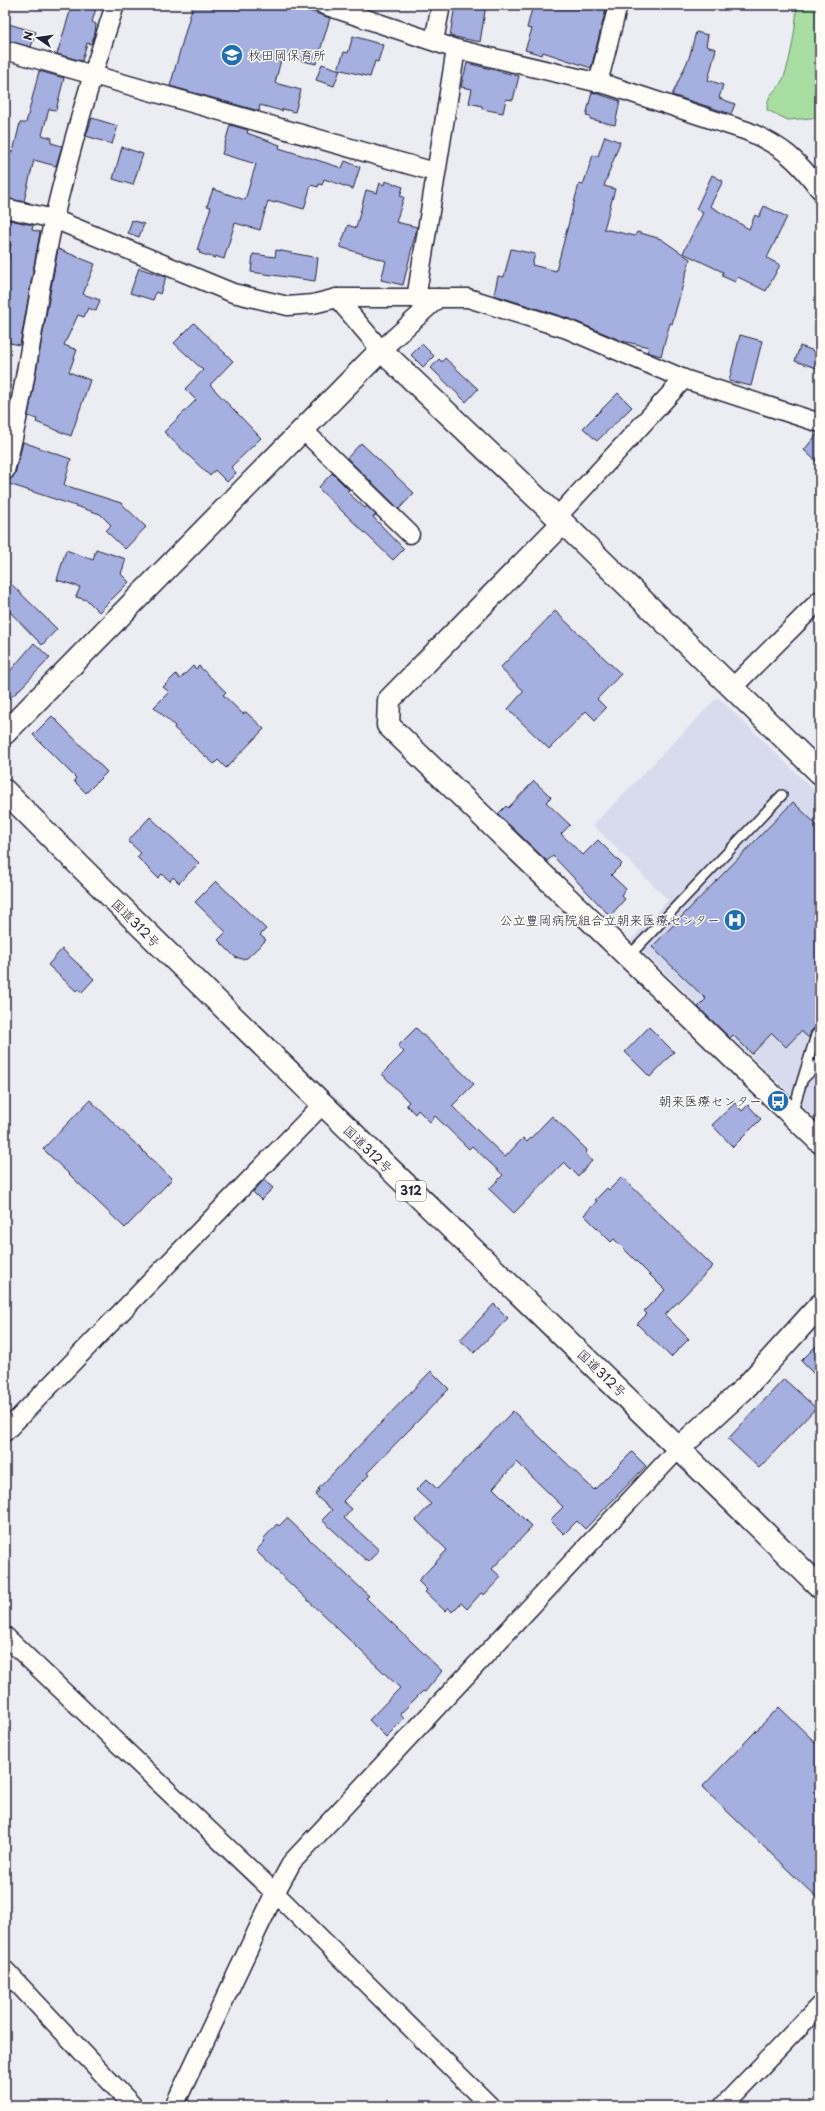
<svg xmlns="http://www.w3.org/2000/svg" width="825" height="2111" font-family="'Playpen Sans','Klee One',sans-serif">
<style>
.built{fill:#d7dbed}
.green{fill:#a8dea1;stroke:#65806e}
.building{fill:#a6b0e0;stroke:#22223b}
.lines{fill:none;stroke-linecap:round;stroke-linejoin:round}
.service-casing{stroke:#22223b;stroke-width:12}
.minor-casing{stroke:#22223b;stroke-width:21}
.tertiary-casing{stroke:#22223b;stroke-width:25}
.trunk-casing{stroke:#22223b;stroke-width:25}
.service{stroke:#fdfcf7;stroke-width:9}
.minor{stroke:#fdfcf7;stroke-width:18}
.tertiary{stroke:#fdfcf7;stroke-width:22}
.trunk{stroke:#fdfcf7;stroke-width:22}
.labels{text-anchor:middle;stroke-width:3;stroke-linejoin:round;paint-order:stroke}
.shield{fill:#fdfcf7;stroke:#646373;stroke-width:1}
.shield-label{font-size:12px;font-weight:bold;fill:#22223b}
.poi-label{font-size:13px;fill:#22223b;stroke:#fdfcf7;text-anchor:end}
.street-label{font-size:13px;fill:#22223b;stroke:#fdfcf7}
</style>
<rect width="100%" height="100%" fill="#ecedf2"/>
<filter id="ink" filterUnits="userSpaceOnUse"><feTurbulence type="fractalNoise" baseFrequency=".025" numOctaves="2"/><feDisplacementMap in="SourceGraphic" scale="8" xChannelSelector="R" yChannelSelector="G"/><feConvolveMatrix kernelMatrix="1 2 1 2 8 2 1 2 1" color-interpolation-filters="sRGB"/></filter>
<g filter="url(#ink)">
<polygon class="built" points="718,697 820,796 820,1123 631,940 668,900 593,825"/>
<path class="green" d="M796,5h24v114l-9,-1 -23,2 -21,-10c0,-17 7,-16 15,-29 7,-12 16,-62 14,-76z"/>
<g class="building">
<polygon points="72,5 97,5 92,22 96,24 95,33 91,44 87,43 82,61 57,54"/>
<polygon points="193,5 292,5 330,18 316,64 282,56 275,83 301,90 295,112 283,109 282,111 260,105 259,111 170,86"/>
<polygon points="455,5 486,5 480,42 450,36"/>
<polygon points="533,5 607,5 591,68 543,52 542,55 525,50 532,29 527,28"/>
<polygon points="5,23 36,32 31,47 5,40"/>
<polygon points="696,32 708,35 706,46 716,49 708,80 723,85 719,98 735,104 731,114 672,95 689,58"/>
<polygon points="353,36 383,45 378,62 375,61 370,77 338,69 344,52 348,53"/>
<polygon points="467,63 519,76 513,100 506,99 503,113 482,109 482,106 469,103 472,89 461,87"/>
<polygon points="322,64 340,70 334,86 316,80"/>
<polygon points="39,71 64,78 56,110 49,109 42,135 52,138 51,143 62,146 56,166 34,160 24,201 30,203 5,198 5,150 13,152 20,123 26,123"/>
<polygon points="592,92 620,101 615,125 590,119 591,117 586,116"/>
<polygon points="92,118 118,126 112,144 86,136"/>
<polygon points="230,125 248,130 247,133 280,145 279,148 342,168 345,161 360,167 353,189 324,179 322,185 319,184 318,187 311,185 304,209 276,201 275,203 268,201 260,230 235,223 224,259 215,256 215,258 199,253 200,251 197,250 211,207 207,206 213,189 245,200 256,164 222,154"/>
<polygon points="605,136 620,142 604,186 615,189 604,229 635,236 637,232 661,239 690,259 672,324 670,323 661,356 647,352 649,347 622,341 570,319 494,295 498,276 504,277 511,249 535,254 532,265 556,271 579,184 583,185 593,155 598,156"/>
<polygon points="122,147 143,154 133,185 113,179"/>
<polygon points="712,175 723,181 710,206 749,229 755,215 759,217 764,206 787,217 767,258 780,265 766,291 738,277 735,282 722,276 723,272 683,253 703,213 696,209"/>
<polygon points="385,181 403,187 400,196 404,197 396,222 417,227 403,285 381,280 386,261 340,247 348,225 356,228 366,190 377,193 380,183 384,185"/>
<polygon points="5,219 33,225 32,230 40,232 20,345 5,342 5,273 11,244 5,242"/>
<polygon points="132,220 144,224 139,237 128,233"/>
<polygon points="58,249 95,264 83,294 100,300 96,311 88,308 84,317 78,315 64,345 77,350 69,372 90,380 71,436 36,422 37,419 28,416"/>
<polygon points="276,250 318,258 315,281 251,272 253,254 275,257"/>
<polygon points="139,268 166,277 160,294 156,292 153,300 130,293"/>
<polygon points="194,323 233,361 210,385 261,438 231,467 236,473 227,482 215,470 210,476 164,432 196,400 185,389 203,370 174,343"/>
<polygon points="740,335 762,341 751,386 729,381"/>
<polygon points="422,344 434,356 423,367 411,355"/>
<polygon points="800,346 820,353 820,369 795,361"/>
<polygon points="445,358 478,389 466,402 431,368 439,359 442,362"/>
<polygon points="618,393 632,407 597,441 583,428"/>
<polygon points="818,433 820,433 820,465 804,450"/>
<polygon points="23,442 71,459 64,485 121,503 146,527 125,549 106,531 111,525 100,514 6,483 15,474"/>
<polygon points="361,443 414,493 399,509 347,458"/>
<polygon points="332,473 349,490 347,492 365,508 367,506 376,515 373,517 404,549 393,560 318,488"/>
<polygon points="96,549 126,559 121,574 129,582 99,612 87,600 76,597 80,587 57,580 66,550 93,560"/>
<polygon points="5,578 57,629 42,645 5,607"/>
<polygon points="555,611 621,674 597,699 606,708 595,720 586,711 549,749 508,709 524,691 500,668"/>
<polygon points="34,643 50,658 17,692 5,702 5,677"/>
<polygon points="193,666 196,669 199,666 226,692 223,695 243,714 246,712 264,729 226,768 218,760 214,764 174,728 175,726 154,707 169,692 163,687 176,674 180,679"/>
<polygon points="52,716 107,772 86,793 74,781 76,778 33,735"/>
<polygon points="534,781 551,797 546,802 570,825 561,834 583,855 598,840 622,864 611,875 626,889 621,895 625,899 610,916 553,856 547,861 498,814 506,806 508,808"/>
<polygon points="793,802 820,828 820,1011 814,1018 820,1024 811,1031 809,1038 801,1031 786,1047 772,1033 752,1054 733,1035 730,1038 698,1007 706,999 652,947"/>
<polygon points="150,817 199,863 179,883 173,877 170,881 162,874 158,878 137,857 141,853 128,841"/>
<polygon points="216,881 266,929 260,935 266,940 247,958 242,959 235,957 218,940 226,932 195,902"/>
<polygon points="62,949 94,979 82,992 78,989 76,991 48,965"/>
<polygon points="649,1027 674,1052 650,1077 625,1052"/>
<polygon points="416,1028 474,1084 452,1106 505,1157 523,1138 527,1142 552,1116 587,1150 586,1154 592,1161 578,1176 564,1162 514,1213 489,1189 503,1175 472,1146 469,1149 435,1116 430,1122 418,1110 415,1114 406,1105 409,1102 382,1074 404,1052 398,1046"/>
<polygon points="90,1100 172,1179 125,1228 43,1149"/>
<polygon points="735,1103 742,1111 748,1105 761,1119 733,1147 712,1125"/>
<polygon points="622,1177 713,1266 665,1315 689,1339 671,1357 637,1324 647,1314 644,1311 665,1290 614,1239 611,1242 584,1215 597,1201 595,1200 607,1188 609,1190"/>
<polygon points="264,1180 273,1188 261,1200 253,1192"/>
<polygon points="494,1304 508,1318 474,1353 460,1340"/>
<polygon points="820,1342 820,1380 801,1361"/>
<polygon points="431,1371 449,1389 367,1473 369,1475 343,1501 352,1509 344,1518 379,1550 368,1562 322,1520 332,1510 315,1495 319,1490 318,1489 354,1451"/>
<polygon points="784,1379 816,1408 759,1468 728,1439"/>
<polygon points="513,1411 594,1490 632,1452 646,1466 585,1529 577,1521 564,1534 550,1520 563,1507 517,1462 493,1488 532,1527 492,1569 501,1577 484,1595 481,1593 467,1609 461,1603 452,1612 448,1607 445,1611 425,1592 427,1590 418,1581 447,1550 416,1520 431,1504 416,1490 427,1479 437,1489"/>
<polygon points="287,1518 369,1596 366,1598 442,1671 425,1692 423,1691 400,1714 404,1719 386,1737 369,1720 400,1688 256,1551 265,1541 263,1539 277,1524 279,1526"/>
<polygon points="779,1707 820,1747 820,1901 702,1787"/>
</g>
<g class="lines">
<g class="service-casing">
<g id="service">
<polyline points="628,957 782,795"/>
<polyline points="804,1078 820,1062"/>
<polyline points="792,1114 816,1035 820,1030"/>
</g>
</g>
<g class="minor-casing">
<g id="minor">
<path d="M324,5l132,44 152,36 139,46c35,15 50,28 73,59"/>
<polyline points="434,41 441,5"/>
<polyline points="5,50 435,172"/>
<polyline points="598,83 618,5"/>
<polyline points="5,208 54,219 233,293 288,306 313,304 337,298 468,298 567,329 684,379 820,423"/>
<polyline points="337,298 381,350 438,298"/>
<polyline points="416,299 456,49"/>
<polyline points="303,430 410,534"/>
<path d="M5,471c22,-83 30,-169 49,-253 17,-72 38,-143 61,-213"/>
<polyline points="557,517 684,379"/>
<polyline points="732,688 820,600"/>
<polyline points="5,1432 322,1105"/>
<polyline points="5,1636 275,1893 490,2106"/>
<polyline points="5,1970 133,2106"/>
<polyline points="174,2106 275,1893 292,1862 679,1448"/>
<polyline points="723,2106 820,2005"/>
</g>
</g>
<g class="tertiary-casing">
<g id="tertiary">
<polyline points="563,523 389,700 388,725 820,1142"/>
<polyline points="5,733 381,350 557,517 820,773"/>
<polyline points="679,1448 745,1388 820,1305"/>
</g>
</g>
<g class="trunk-casing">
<path id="trunk" d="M5,791c268,270 545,529 815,796"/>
</g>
<use href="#service" class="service"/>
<use href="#minor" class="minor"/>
<use href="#tertiary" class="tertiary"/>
<use href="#trunk" class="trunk"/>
</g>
</g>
<defs>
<g id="school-disc" transform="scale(1.15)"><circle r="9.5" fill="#1f6fb2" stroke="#fdfcf7"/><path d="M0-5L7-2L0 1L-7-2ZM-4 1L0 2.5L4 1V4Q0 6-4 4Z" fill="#fff"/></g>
<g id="hospital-disc" transform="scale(1.15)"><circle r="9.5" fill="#1f6fb2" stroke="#fdfcf7"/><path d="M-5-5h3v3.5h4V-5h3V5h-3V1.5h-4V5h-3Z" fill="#fff"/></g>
<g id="bus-disc" transform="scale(1.15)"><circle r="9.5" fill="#1f6fb2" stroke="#fdfcf7"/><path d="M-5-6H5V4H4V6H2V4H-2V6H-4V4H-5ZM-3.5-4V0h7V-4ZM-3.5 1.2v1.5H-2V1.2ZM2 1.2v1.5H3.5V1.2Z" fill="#fff"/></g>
</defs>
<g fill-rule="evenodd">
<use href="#school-disc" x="232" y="55"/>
<use href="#hospital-disc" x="735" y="920"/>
<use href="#bus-disc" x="778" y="1101"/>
</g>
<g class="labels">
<rect class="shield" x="396" y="1181" width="30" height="20" rx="3"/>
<g class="shield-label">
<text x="411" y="1195">312</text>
</g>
<g class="poi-label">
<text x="248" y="60" text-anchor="start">枚田岡保育所</text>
<text x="720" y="925">公立豊岡病院組合立朝来医療センター</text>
<text x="762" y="1106">朝来医療センター</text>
</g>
<g class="street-label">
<text transform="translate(136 923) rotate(45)" y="5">国道312号</text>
<text transform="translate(368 1149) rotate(44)" y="5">国道312号</text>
<text transform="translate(602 1373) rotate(44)" y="5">国道312号</text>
</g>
</g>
<rect width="825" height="2111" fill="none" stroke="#fdfcf7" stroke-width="20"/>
<rect x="10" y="10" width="805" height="2091" fill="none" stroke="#22223b" stroke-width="1.5" filter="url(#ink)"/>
<g transform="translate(38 38) rotate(283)" stroke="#fdfcf7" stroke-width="3" paint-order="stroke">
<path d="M0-3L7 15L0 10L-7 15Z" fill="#22223b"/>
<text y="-6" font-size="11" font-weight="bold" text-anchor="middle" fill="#22223b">N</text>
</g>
</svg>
